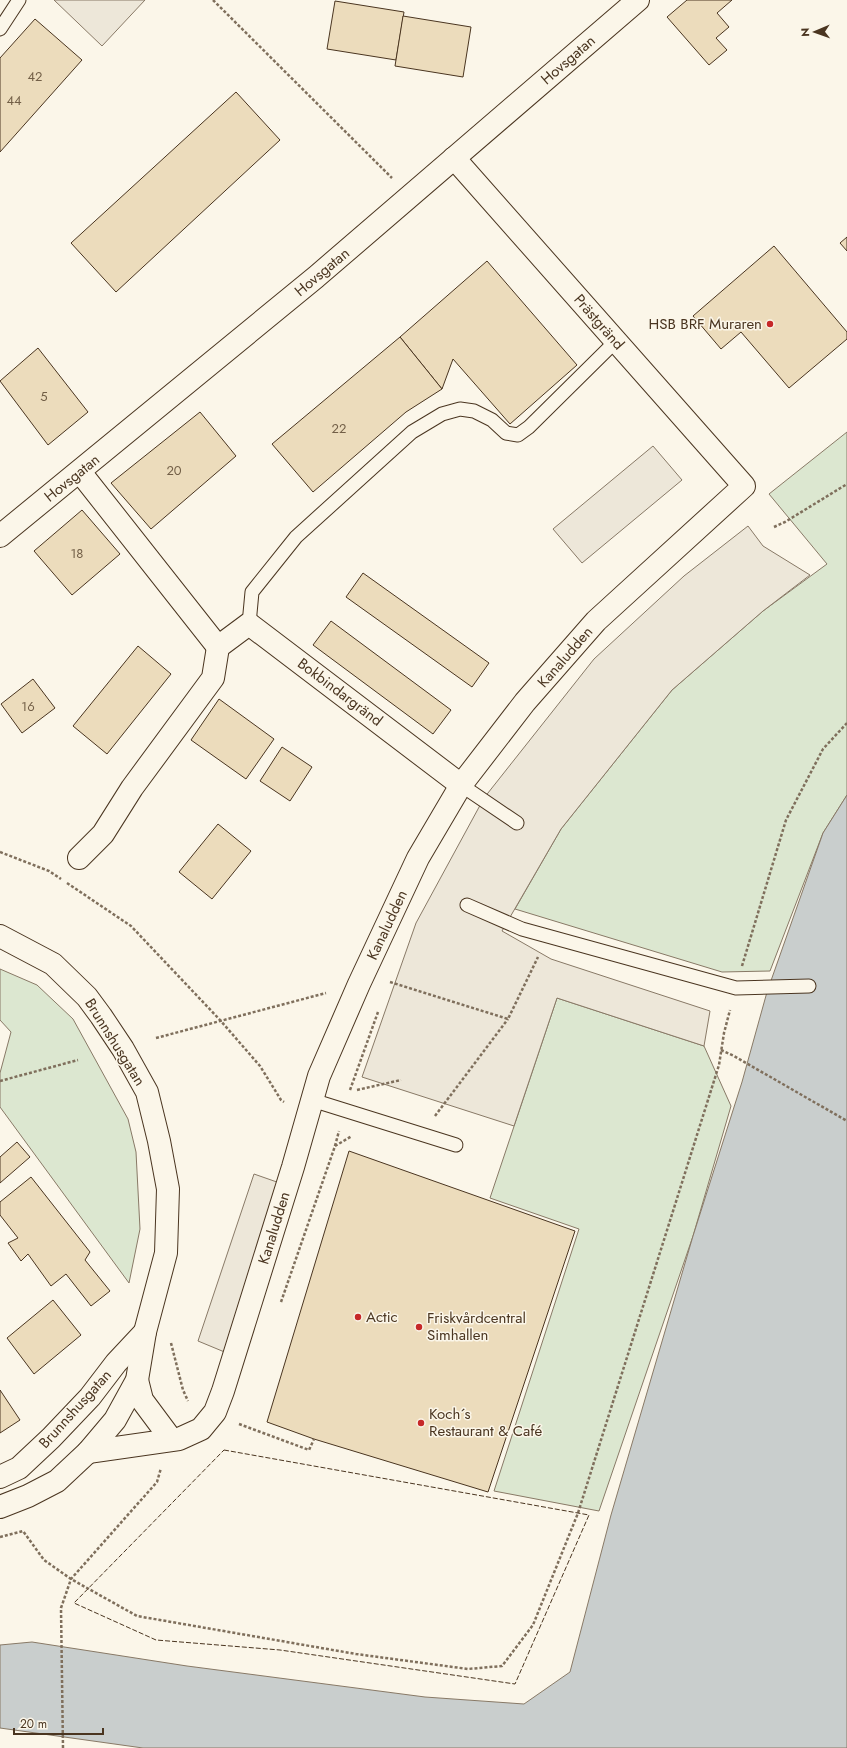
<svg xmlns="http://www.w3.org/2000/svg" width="847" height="1748" font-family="Jost,sans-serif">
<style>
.green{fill:#dce7d0;stroke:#887966}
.parking{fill:#ede7d9;stroke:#887966}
.water{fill:#c9cecd;stroke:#887966}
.building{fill:#ecdcbc;stroke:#4a3520}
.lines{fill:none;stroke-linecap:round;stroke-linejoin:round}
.lane-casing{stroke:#4a3520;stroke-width:15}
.street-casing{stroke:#4a3520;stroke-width:24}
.secondary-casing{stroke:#4a3520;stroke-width:24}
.path{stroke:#7f6f5c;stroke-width:2.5;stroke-dasharray:3 2;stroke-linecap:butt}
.lane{stroke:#fbf6e9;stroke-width:13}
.street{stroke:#fbf6e9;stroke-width:22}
.secondary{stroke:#fbf6e9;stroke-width:22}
.fence{stroke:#4a3520;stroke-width:1;stroke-dasharray:5 2;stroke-linecap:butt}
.poi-dot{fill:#c62828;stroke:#fbf6e9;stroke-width:1.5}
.labels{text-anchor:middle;stroke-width:3;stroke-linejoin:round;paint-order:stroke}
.number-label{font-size:13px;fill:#725f47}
.street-label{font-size:15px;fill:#4a3520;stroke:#fbf6e9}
.poi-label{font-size:15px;fill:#4a3520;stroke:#fbf6e9;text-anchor:start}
</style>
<rect width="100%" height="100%" fill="#fbf6e9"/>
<g class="green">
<polygon points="847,432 847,795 823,833 770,971 722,972 515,909 561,829 672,690 763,611 827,564 769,494"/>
<polygon points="0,969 37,985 73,1019 128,1119 136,1152 140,1229 129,1283 0,1107 0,1073 11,1032 0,1020"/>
<polygon points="557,998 704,1046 731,1106 693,1236 599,1511 494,1491 579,1229 490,1198"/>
</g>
<g class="parking">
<polygon points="54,0 145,0 102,46"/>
<polygon points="653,446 682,480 582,563 553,529"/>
<polygon points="748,526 763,546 810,575 763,611 672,690 561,829 502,931 551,959 710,1011 704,1046 557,998 514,1126 362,1077 416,923 484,798 594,659 684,576"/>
<polygon points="254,1174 294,1188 239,1358 198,1341"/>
</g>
<polygon class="water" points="847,795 847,1748 143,1748 0,1728 0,1645 32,1642 187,1666 425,1697 524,1704 570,1672 611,1515 693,1236 742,1082 767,992 823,833"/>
<g class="building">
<polygon points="687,0 732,0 717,13 729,27 716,38 727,50 709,65 667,17"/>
<polygon points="335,1 404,12 396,60 327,49"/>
<polygon points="403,16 471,27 463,77 395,66"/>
<polygon points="35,19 82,60 0,152 0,58"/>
<polygon points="236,92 280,140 116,292 71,243"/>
<polygon points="847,237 847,251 840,243"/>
<polygon points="774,246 847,332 847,339 789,388 741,332 721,349 693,316"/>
<polygon points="487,261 577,365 510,424 453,359 442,389 400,337"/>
<polygon points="400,337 442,389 406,412 313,492 272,444"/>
<polygon points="38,348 88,412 48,445 0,381"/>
<polygon points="200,412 236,456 151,529 111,483"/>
<polygon points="82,510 120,554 72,595 34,551"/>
<polygon points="363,573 489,663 472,687 346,597"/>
<polygon points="331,621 451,710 433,734 313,645"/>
<polygon points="138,646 171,674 107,754 73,726"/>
<polygon points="33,679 55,708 22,733 1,704"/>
<polygon points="219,699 274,739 246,779 191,740"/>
<polygon points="282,747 312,767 290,801 260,781"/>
<polygon points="218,824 251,851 212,899 179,872"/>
<polygon points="17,1142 30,1157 0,1183 0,1157"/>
<polygon points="349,1151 575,1231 488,1492 314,1439 267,1422"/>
<polygon points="31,1177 90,1252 85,1260 110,1291 91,1306 66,1274 51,1286 28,1254 21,1261 8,1243 18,1238 0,1215 0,1202"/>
<polygon points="53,1300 81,1335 34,1374 7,1338"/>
<polygon points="0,1390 20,1420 0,1433"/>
</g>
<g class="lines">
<g class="lane-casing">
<g id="lane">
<polyline points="0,29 19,0"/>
<polyline points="249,624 252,592 296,537 412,432 442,414 460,409 474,411 492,420 506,433 518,435 529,427 616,341"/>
<polyline points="461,785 517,823"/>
<polyline points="467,905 522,929 736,988 809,986"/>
<polyline points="312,1100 456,1145"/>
</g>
</g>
<g class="street-casing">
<g id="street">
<polyline points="80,472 218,647"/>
<polyline points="79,858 103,834 132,788 213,678 218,647 249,624 461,785"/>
<polyline points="137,1380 142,1400 171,1439"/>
<polyline points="88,1452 179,1439 201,1429 215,1412 223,1391 293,1167 319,1076 359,984 418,858 461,785 525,702 596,621 744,486 454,158"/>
</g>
</g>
<g class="secondary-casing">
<g id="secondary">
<polyline points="0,536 316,277 638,0"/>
<polyline points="0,936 53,964 87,997 101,1016 123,1049 147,1092 159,1141 168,1189 166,1253 145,1332 137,1380 115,1420 88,1452 57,1481 28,1496 0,1507"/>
<polyline points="0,1477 19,1468 51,1438 90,1397 116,1363 145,1332"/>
</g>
</g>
<g class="path">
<polyline points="213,0 392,178"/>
<polyline points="774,527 785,522 847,484"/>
<polyline points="0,852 49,871 61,879"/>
<polyline points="67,883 131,926 220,1020 260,1066 281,1100 284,1102"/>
<polyline points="742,966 786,820 823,749 847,723"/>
<polyline points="390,982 508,1019 538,957"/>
<polyline points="156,1038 326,993"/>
<polyline points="721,1050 734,1056 847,1121"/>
<polyline points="0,1081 78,1060"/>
<polyline points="350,1090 378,1012"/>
<polyline points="357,1090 401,1080"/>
<polyline points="435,1116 508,1019"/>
<polyline points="335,1146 339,1131"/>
<polyline points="281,1302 335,1146 352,1136"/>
<polyline points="171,1343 183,1390 188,1401"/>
<polyline points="239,1424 309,1450 314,1439"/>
<polyline points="0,1537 23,1531 44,1560 71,1579 137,1616 356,1654 468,1669 502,1666 533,1625 578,1513 719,1065 724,1033 730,1010"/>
<polyline points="63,1748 61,1608 71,1579 157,1482 161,1468"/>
</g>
<use href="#lane" class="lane"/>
<use href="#street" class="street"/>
<use href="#secondary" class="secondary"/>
<polygon class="fence" points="224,1450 589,1515 515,1684 280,1650 156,1640 74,1603"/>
</g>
<g class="poi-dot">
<circle cx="770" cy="324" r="4"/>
<circle cx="358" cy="1317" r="4"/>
<circle cx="419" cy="1327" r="4"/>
<circle cx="421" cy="1423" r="4"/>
</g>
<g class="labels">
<g class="number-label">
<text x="35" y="81">42</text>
<text x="14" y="105">44</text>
<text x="44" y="401">5</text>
<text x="339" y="433">22</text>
<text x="174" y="475">20</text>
<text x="77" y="558">18</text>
<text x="28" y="711">16</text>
</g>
<g class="street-label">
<text transform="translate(568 60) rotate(-41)" y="5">Hovsgatan</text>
<text transform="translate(322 272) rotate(-40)" y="5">Hovsgatan</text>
<text transform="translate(599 322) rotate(49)" y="5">Prästgränd</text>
<text transform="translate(72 478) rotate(-39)" y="5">Hovsgatan</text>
<text transform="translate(565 657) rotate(-49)" y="5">Kanaludden</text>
<text transform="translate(340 692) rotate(37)" y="5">Bokbindargränd</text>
<text transform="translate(387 925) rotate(-65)" y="5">Kanaludden</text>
<text transform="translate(115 1042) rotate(58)" y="5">Brunnshusgatan</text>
<text transform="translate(274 1228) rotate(-73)" y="5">Kanaludden</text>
<text transform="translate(75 1409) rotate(-48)" y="5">Brunnshusgatan</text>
</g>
<g class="poi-label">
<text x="762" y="329" text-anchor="end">HSB BRF Muraren</text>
<text x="366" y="1322">Actic</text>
<text x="427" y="1323">Friskvårdcentral<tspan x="427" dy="17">Simhallen</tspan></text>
<text x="429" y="1419">Koch´s<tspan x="429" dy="17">Restaurant &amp; Café</tspan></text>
</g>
</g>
<g transform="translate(815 32) rotate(268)" stroke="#fbf6e9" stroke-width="3" paint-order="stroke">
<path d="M0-3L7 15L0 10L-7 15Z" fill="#4a3520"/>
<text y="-6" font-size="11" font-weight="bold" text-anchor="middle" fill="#4a3520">N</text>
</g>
<path d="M14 1728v6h89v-6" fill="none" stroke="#4a3520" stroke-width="2"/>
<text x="20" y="1728" font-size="12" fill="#4a3520" stroke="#fbf6e9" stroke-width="3" paint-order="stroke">20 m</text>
</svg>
